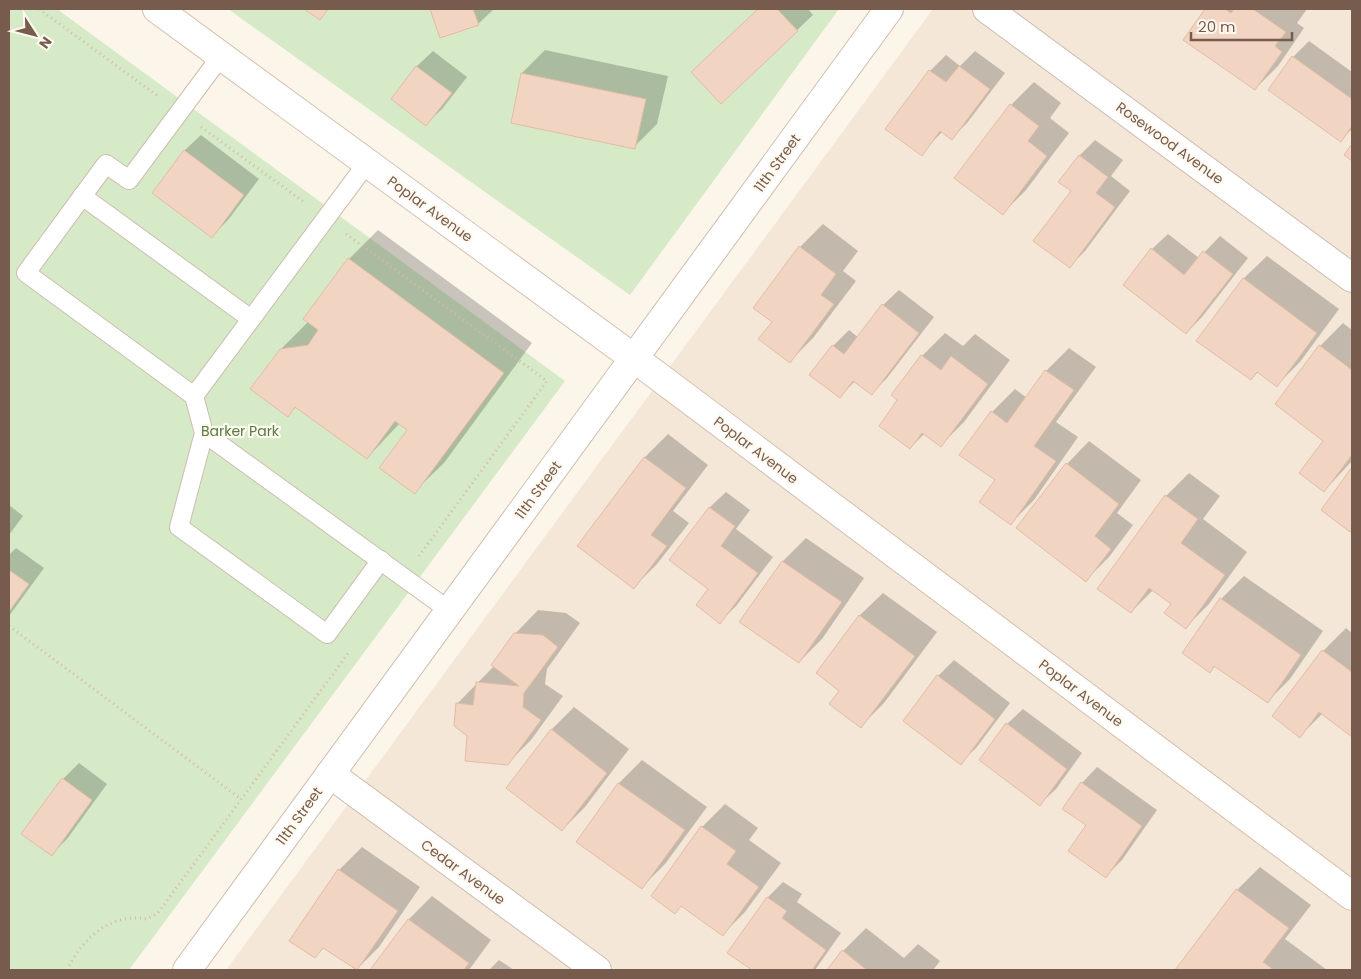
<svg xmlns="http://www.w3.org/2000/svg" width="1361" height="979" font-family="Poppins,sans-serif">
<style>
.residential{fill:#f4e7d8}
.green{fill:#d6eac8}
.shadow{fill:#0003}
.building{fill:#f1d5c2;stroke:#e3bca2}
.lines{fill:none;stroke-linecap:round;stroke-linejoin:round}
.service-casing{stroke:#cebdaf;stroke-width:20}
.minor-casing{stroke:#cebdaf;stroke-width:30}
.secondary-casing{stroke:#d4bfaf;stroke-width:30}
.path{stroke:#d7b8a4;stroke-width:3;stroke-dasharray:1 4;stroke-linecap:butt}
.service{stroke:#fff;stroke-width:18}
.minor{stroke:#fff;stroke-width:28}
.secondary{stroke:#fff;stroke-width:28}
.labels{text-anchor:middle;stroke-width:4.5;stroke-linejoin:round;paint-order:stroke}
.street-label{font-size:14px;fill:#775c4d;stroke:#fff9f0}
.park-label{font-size:14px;fill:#557c45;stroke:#fff9f0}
</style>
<rect width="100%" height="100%" fill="#fcf5ea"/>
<polygon class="residential" points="933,9 1352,9 1352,970 226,970"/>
<g class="green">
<polygon points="9,9 57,9 565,381 129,970 9,970"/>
<polygon points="228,9 839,9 630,295"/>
</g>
<g class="shadow">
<polygon points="431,9 494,9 478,24 440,37"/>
<polygon points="759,9 808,9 813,15 721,102 708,57"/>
<polygon points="1207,9 1307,9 1297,23 1304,28 1278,66 1255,89 1184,40"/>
<polygon points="1309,41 1352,72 1352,129 1341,140 1293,57"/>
<polygon points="545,50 668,76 657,124 634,147 522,73"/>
<polygon points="433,51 467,77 442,109 426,124 393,98 417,66"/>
<polygon points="975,51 1005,73 967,123 951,139 942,132 921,154 887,128 930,71 946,55 960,66"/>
<polygon points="1034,82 1061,103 1050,118 1069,133 1026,190 1003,213 1011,105"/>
<polygon points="201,135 259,179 228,220 212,236 154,192 185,150"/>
<polygon points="1095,140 1123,160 1111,176 1130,191 1085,251 1069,267 1073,191 1060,181 1080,155"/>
<polygon points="823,224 858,251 843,271 856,281 813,338 790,361 773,322 755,308 800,247"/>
<polygon points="378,230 532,343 444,463 414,492 408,430 400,423 367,458 297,406 288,415 281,349 308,322 349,259"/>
<polygon points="1168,234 1199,258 1220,236 1248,258 1202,317 1186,333 1152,249"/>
<polygon points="1267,256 1339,309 1300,362 1277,385 1258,372 1251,379 1244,278"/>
<polygon points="899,290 934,317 887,378 871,394 855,381 840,397 833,346 849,330 859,338 883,305"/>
<polygon points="1343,323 1352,330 1352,461 1324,491 1325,441 1320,346"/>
<polygon points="945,333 963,346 975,334 1010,360 964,422 941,445 925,433 910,448 899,400 893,395 922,356"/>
<polygon points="1069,348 1096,367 1056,422 1078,437 1034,500 1011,523 996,480 992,412 1015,389 1027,398 1046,371"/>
<polygon points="668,434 708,465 673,511 689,523 657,564 634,587 579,545 645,457"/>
<polygon points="1089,441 1141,480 1117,513 1133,525 1109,557 1086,580 1067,464"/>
<polygon points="1352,469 1352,528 1350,530 1323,510"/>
<polygon points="1189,473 1220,496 1203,519 1247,552 1209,604 1186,627 1173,604 1153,590 1131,612 1166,496"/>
<polygon points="726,492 750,510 736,529 773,557 736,606 720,622 709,589 671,560 710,507"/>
<polygon points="9,505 23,516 9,535"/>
<polygon points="806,538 864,578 822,639 799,662 741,622 783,561"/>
<polygon points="16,548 44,568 9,616 9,555"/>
<polygon points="1244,576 1323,631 1290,679 1267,702 1216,666 1210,671 1221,599"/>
<polygon points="883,593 937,632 884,703 861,726 841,690 817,673 860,615"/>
<polygon points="538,610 566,613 580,623 547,669 545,684 563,696 531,740 508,763 468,735 457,704 494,666 515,634"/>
<polygon points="1346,628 1352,633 1352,735 1323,713 1300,736 1323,651"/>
<polygon points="954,660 1010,703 976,748 960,763 904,720 938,676"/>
<polygon points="574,707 629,749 585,807 562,830 551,730"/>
<polygon points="1023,709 1082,753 1056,789 1040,804 1007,724"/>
<polygon points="642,760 707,807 665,864 642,887 578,841 619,783"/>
<polygon points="79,763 107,784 67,839 51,855 23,834 63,779"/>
<polygon points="1097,767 1157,810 1122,860 1106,876 1088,825 1082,783"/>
<polygon points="725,804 758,828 749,840 781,863 745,912 722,935 682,905 675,912 702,827"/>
<polygon points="362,847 420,887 379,947 356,970 324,947 315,957 339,870"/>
<polygon points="1260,867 1311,905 1285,939 1327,970 1176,970 1237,890"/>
<polygon points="783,882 802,894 797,902 841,933 815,970 755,970 729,952 768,897"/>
<polygon points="432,896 491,940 469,970 372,970 409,919"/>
<polygon points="866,928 904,958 918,944 940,961 933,970 828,970 843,951"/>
<polygon points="499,960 514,970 489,970"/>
</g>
<g class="building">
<polygon points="304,9 328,9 320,20"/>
<polygon points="430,9 473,9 479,25 440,38"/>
<polygon points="758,9 777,9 798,31 721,104 691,72"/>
<polygon points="1205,9 1225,9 1231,13 1234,9 1253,9 1286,32 1275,46 1282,52 1255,90 1183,40"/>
<polygon points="1292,56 1352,99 1352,126 1341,142 1268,90"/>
<polygon points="416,66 452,93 426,126 391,99"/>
<polygon points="959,66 990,89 952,140 940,131 922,156 885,129 929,70 946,82"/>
<polygon points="521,73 646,99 635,149 511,123"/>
<polygon points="1010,104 1039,126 1028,141 1047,156 1003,215 954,178"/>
<polygon points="1352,144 1352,161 1344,155"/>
<polygon points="184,150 244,195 212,238 152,193"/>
<polygon points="1079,155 1108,177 1096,193 1115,207 1070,268 1033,241 1071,191 1058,182"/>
<polygon points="799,246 836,274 821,295 834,304 790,363 758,339 772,322 753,308"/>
<polygon points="1151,248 1184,275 1203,251 1233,274 1186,334 1123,285"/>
<polygon points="348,258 504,373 415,494 379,468 407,430 395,421 367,459 295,407 288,417 250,389 280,349 308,345 318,330 303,319"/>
<polygon points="1243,278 1317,333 1277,387 1257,372 1251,380 1196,341"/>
<polygon points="882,304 919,333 872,395 853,381 840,398 809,375 832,345 844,354"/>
<polygon points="1319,345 1352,370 1352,455 1324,492 1299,473 1323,441 1275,404"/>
<polygon points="921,355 941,370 951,356 988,384 941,447 922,433 910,449 879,426 897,400 891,395"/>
<polygon points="1045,370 1074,390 1034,446 1056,461 1011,525 979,502 995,480 959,455 991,411 1007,423"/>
<polygon points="644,457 686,488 651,535 667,546 634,589 577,546"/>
<polygon points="1066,463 1119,504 1095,536 1111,549 1086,582 1016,528"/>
<polygon points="1352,467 1352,529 1350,532 1321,510"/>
<polygon points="1165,495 1198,519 1181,543 1225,575 1186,629 1164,613 1171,604 1149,588 1131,613 1097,589"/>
<polygon points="709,507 735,526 721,546 758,573 720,624 696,605 708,589 669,560"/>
<polygon points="782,561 842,602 799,663 739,622"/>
<polygon points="9,570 29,584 9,612"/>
<polygon points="1220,598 1301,655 1268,703 1214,666 1210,673 1182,653"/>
<polygon points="859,615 915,656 861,728 829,704 839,691 816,673"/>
<polygon points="514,633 543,635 558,647 524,693 523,707 541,720 508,765 465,761 467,736 454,726 456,703 473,705 476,682 519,686 491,665"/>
<polygon points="1322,650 1352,672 1352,737 1319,712 1300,738 1272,716"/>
<polygon points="937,675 995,719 961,765 903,721"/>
<polygon points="1006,723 1067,769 1040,806 979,760"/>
<polygon points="551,729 607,773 562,831 506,788"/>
<polygon points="62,778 92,800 52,856 21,834"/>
<polygon points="1081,782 1142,826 1106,878 1068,851 1086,825 1062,809"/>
<polygon points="618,783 685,830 642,889 576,842"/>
<polygon points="701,826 736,851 727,864 759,887 723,936 681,906 675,914 651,896"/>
<polygon points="338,869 398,911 357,970 323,948 315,958 289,941"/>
<polygon points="1236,889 1289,928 1263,962 1274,970 1175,970"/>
<polygon points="767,897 787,911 782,918 826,950 812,970 752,970 727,953"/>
<polygon points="408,919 469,963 464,970 370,970"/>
<polygon points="842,950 867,970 827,970"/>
</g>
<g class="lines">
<g class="service-casing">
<g id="service">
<polyline points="221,56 129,180 106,164 26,273 194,396 204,433 179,527 327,634 381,560"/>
<polyline points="82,196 251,319"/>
<polyline points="194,396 367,163"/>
<polyline points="204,433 450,611"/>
</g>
</g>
<g class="minor-casing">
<g id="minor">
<polyline points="987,9 1352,278"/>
<polyline points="330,774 597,970"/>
<polyline points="187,970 889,9"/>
</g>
</g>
<g class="secondary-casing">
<polyline id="secondary" points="157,9 635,359 1352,896"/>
</g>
<g class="path">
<polyline points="39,9 159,97"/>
<polyline points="201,127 305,203"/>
<polyline points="346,234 547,381 419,556"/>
<polyline points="9,626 241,799"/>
<path d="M67,970c14,-30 44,-58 79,-51l12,-6 191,-261"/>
</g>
<use href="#service" class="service"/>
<use href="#minor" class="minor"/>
<use href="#secondary" class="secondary"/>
</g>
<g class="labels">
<g class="street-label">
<text transform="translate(1170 143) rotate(36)" y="5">Rosewood Avenue</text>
<text transform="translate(777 163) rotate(-54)" y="5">11th Street</text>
<text transform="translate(430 209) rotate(36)" y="5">Poplar Avenue</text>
<text transform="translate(756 450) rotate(37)" y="5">Poplar Avenue</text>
<text transform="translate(538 490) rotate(-54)" y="5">11th Street</text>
<text transform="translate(1081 693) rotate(37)" y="5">Poplar Avenue</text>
<text transform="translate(299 816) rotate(-54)" y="5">11th Street</text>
<text transform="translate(463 872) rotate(36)" y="5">Cedar Avenue</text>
</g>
<g class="park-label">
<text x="240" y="436">Barker Park</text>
</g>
</g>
<rect width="1361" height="979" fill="none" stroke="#775c4d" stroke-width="20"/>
<g transform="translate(35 35) rotate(126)" stroke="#fff9f0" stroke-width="4" paint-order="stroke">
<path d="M0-4L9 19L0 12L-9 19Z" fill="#775c4d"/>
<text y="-8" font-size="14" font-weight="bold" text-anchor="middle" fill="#775c4d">N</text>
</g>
<path d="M1191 32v8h101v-8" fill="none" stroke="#775c4d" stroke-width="2.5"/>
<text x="1198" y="32" font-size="15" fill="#775c4d" stroke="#fff9f0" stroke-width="4" paint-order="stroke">20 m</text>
</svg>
